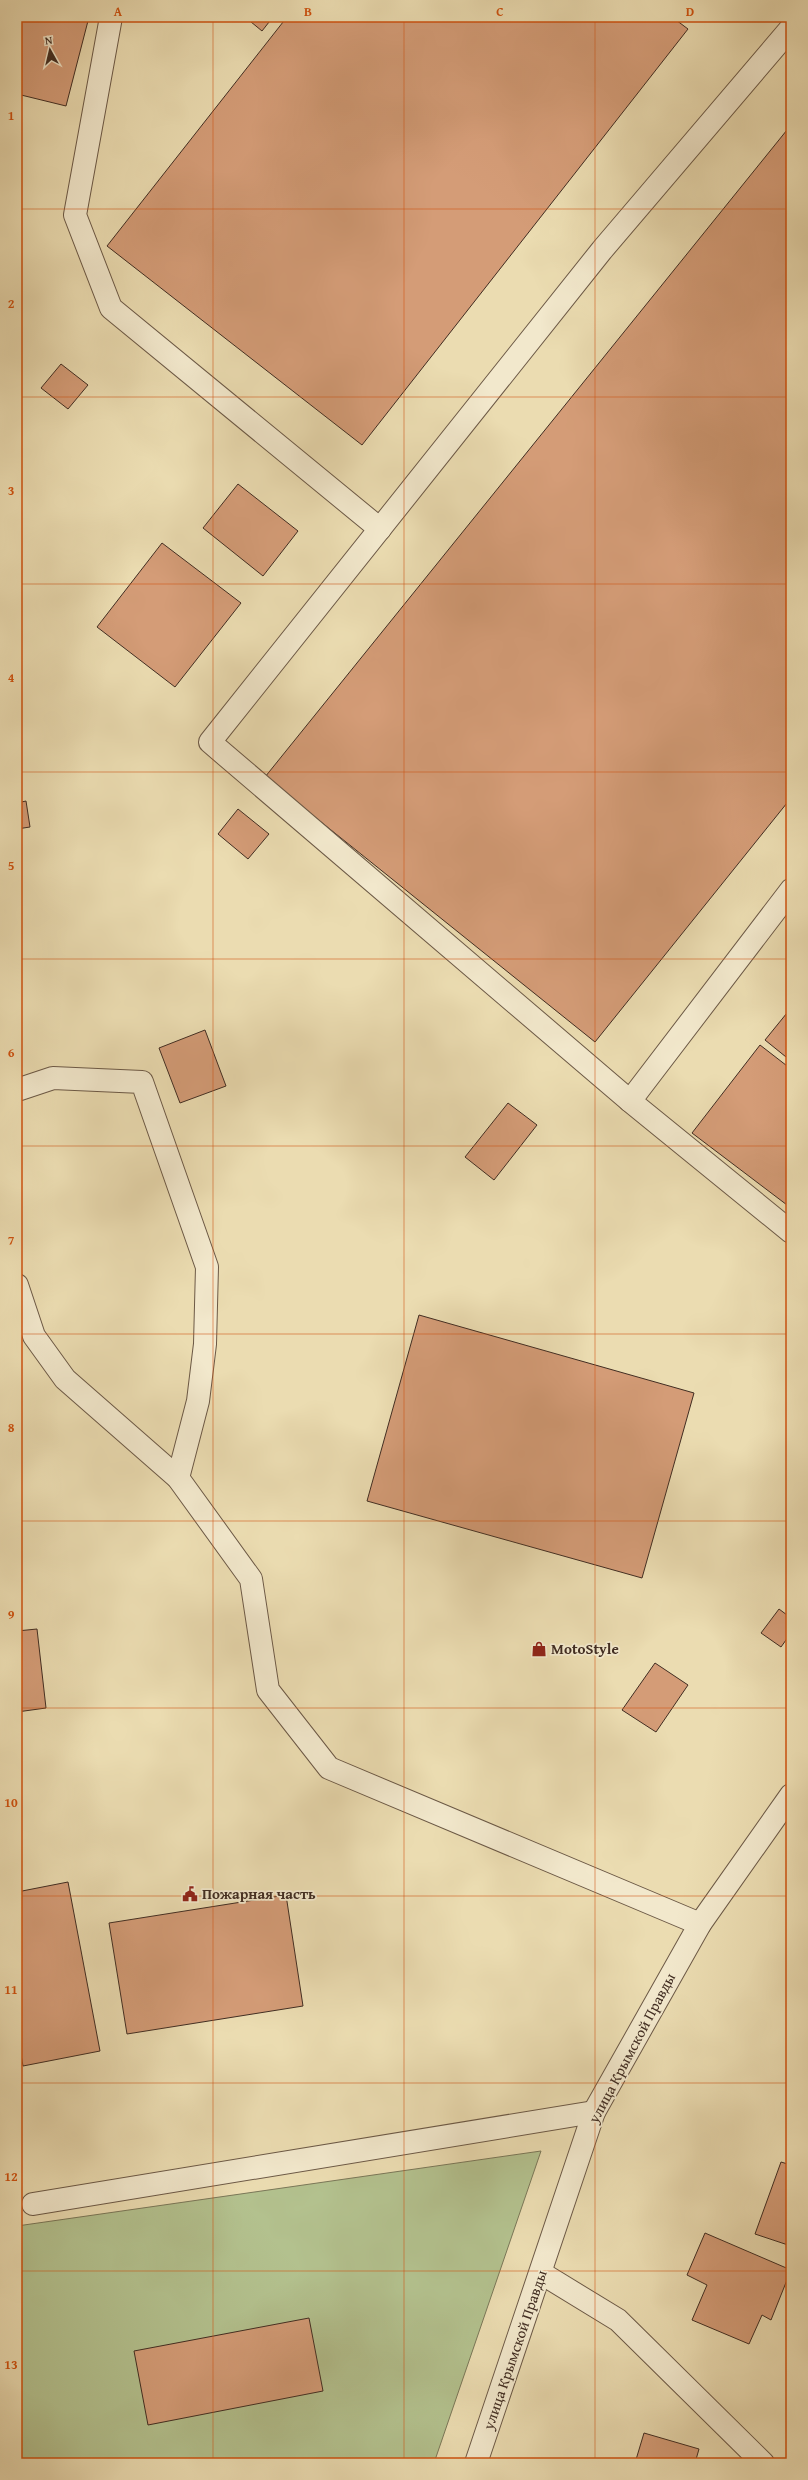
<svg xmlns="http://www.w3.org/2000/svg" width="808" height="2480" font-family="'Gentium Book Plus',serif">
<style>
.green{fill:#b3c18e;stroke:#7a7758}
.building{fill:#d49c77;stroke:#412d22}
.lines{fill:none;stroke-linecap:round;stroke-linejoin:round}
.minor-casing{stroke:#6c5946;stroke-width:24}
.minor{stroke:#f2e8cc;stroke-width:22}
.grid{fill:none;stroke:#cf520f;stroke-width:1;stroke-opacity:0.55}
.labels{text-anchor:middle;stroke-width:3.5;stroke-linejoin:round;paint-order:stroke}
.poi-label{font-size:15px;font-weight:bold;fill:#412d22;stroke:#f2e8cc;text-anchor:start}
.street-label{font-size:15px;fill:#412d22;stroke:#f2e8cc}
.neatline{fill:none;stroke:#cf520f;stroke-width:1.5}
.grid-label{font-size:13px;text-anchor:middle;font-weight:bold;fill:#cf520f}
</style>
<rect width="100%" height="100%" fill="#ebdcb1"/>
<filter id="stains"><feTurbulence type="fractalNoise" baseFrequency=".005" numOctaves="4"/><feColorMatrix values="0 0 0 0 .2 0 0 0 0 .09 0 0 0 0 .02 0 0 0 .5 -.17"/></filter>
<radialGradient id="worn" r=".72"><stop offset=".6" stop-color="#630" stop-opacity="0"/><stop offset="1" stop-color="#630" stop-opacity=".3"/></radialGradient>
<polygon class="green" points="541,2151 434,2463 17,2463 17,2226"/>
<g class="building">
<polygon points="17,17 89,17 66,106 17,94"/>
<polygon points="245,17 273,17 262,31"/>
<polygon points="287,17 672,17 688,29 362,445 107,246"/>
<polygon points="791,125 791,798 595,1042 265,777"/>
<polygon points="61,364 88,385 68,409 41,388"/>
<polygon points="238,484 298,531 263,576 203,528"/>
<polygon points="162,543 241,603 175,687 97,627"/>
<polygon points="26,801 30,827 17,829 17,803"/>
<polygon points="238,809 269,834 248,859 218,834"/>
<polygon points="791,1008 791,1061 765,1040"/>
<polygon points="205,1030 226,1086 180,1103 159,1048"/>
<polygon points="760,1045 791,1069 791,1208 692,1133"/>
<polygon points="508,1103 537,1125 494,1180 465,1157"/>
<polygon points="419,1315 694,1393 642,1578 367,1501"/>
<polygon points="779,1609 791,1618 791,1633 781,1647 761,1633"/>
<polygon points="37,1629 46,1708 17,1712 17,1631"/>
<polygon points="655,1663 688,1685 656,1732 622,1710"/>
<polygon points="68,1882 100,2051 23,2066 17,2033 17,1892"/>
<polygon points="286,1895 303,2006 127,2034 109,1923"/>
<polygon points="781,2162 791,2165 791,2246 755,2234"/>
<polygon points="705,2233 791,2270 771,2320 762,2315 749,2344 692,2320 707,2285 687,2275"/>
<polygon points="309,2318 323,2391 148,2425 134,2351"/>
<polygon points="644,2433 699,2449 695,2463 635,2463"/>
</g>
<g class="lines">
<g class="minor-casing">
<g id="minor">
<polyline points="111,17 75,215 111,308 380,529"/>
<polyline points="791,890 630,1101 791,1232"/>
<polyline points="17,1090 53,1078 142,1082 207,1267 205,1344 198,1401 178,1478"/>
<polyline points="630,1101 210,742 602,250 791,28"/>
<polyline points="17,1285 34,1336 65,1379 178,1478 251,1579 268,1690 329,1768 700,1924"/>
<polyline points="33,2204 594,2112"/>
<polyline points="541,2273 618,2320 763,2463"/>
<polyline points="476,2463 594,2112 700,1924 791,1795"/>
</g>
</g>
<use href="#minor" class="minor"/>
</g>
<path class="grid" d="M213,17v2446M404,17v2446M595,17v2446M17,209h774M17,397h774M17,584h774M17,772h774M17,959h774M17,1146h774M17,1334h774M17,1521h774M17,1708h774M17,1896h774M17,2083h774M17,2271h774"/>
<defs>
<g id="shop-bare" transform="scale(1.2)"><path d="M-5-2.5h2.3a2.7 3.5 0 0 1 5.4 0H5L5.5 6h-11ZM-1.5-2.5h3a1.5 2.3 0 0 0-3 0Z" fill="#8f2418" stroke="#f2e8cc" stroke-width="2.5" paint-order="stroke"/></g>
<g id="civic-bare" transform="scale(1.2)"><path d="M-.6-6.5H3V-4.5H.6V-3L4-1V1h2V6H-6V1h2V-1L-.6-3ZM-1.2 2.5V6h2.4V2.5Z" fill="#8f2418" stroke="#f2e8cc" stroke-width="2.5" paint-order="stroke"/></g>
</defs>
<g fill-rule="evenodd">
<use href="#shop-bare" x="539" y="1649"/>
<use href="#civic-bare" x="190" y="1894"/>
</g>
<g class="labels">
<g class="poi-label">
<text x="551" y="1654">MotoStyle</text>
<text x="202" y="1899">Пожарная часть</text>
</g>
<g class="street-label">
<text transform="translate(632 2048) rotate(-62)" y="5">улица Крымской Правды</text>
<text transform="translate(515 2350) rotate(-71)" y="5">улица Крымской Правды</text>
</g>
</g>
<rect width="808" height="2480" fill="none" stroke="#ebdcb1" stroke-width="44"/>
<g transform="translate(50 50) rotate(352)" stroke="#f2e8cc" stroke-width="3" paint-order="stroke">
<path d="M0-3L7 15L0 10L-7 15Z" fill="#412d22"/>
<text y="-6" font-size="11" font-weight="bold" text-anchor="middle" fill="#412d22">N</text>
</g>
<rect x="22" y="22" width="764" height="2436" class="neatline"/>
<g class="grid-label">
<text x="118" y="16">A</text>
<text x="308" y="16">B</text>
<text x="500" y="16">C</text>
<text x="690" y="16">D</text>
<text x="11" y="120">1</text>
<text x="11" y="308">2</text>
<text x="11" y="495">3</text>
<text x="11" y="682">4</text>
<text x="11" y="870">5</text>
<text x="11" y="1057">6</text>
<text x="11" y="1245">7</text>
<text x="11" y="1432">8</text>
<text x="11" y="1619">9</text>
<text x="11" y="1807">10</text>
<text x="11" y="1994">11</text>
<text x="11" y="2181">12</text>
<text x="11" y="2369">13</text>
</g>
<rect width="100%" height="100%" filter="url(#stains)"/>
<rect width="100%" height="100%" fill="url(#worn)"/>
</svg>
